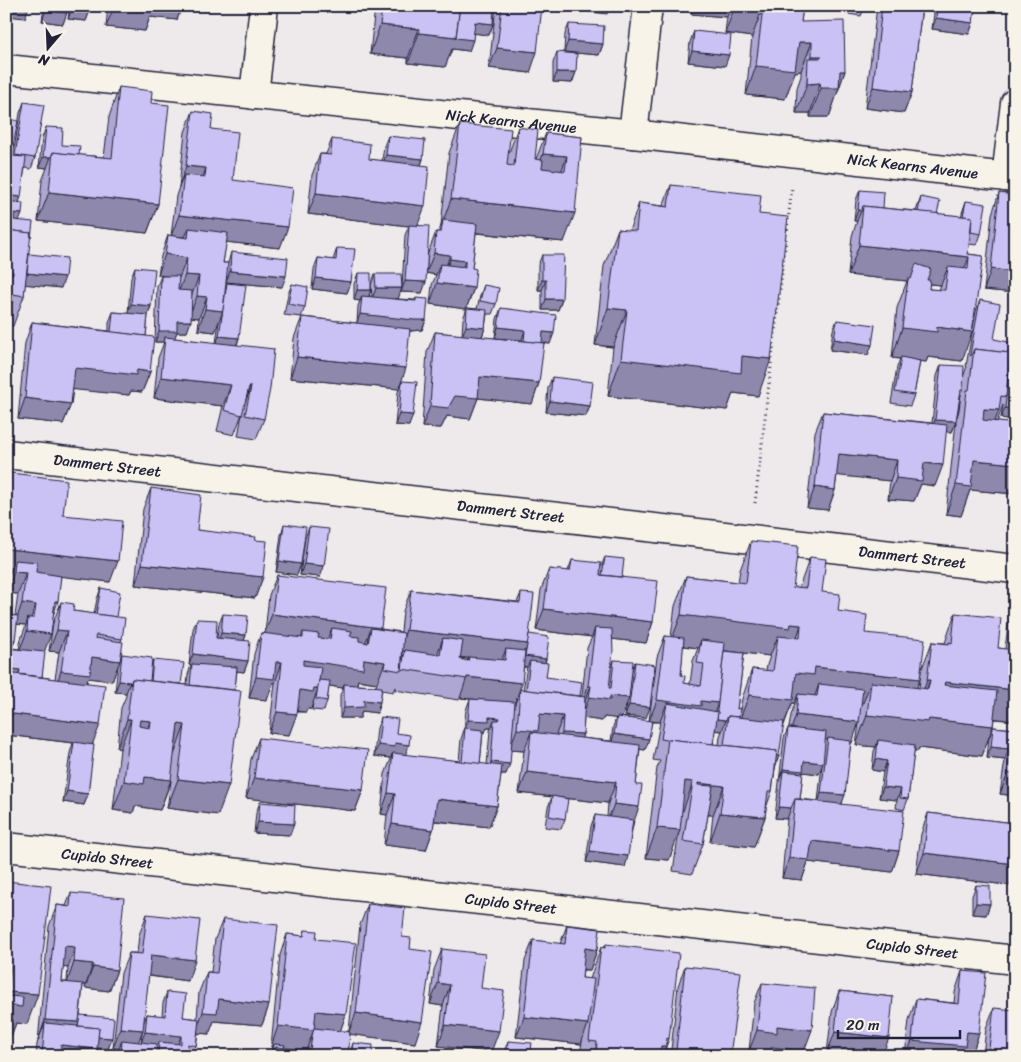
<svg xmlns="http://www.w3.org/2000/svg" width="1021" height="1062" font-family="Sriracha,sans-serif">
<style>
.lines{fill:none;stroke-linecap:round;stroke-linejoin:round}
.minor-casing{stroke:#22223b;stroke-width:31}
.path{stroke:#22223b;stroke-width:3;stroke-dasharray:1 4;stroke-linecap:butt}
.minor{stroke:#f7f3e8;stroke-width:28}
.wall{fill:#aea7d3;stroke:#22223b;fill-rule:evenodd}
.shaded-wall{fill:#8d88ac;stroke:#22223b}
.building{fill:#cac2f5;stroke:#22223b;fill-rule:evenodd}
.labels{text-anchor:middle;stroke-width:4;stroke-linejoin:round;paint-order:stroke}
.street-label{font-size:15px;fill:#22223b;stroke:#f7f3e8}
</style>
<rect width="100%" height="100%" fill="#eee9eb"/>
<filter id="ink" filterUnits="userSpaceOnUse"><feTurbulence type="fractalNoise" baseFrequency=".02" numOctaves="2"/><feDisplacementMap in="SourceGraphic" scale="10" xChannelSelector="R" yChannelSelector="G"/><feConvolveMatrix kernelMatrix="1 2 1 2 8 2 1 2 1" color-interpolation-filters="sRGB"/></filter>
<g filter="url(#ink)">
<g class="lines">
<g class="minor-casing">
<g id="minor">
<path id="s1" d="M6,69l627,65 382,44"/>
<polyline points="254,95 264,6"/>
<polyline points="633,134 648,6"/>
<polyline points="1006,177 1015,103"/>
<path id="s2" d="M6,454l1009,115"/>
<path id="s3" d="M6,847l1009,113"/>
</g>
</g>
<polyline class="path" points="755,503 792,187"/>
<use href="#minor" class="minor"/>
</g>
<g class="wall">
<polygon points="44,6 68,6 63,24 42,21"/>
<polygon points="70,6 90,6 90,10 86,21 68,19"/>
<polygon points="108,6 182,6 177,20 150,17 145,31 106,27"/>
<polygon points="375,6 496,6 494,11 493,24 489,35 474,33 469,51 452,49 445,67 408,63 408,58 370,54"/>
<polygon points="496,6 542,6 530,73 489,68"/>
<polygon points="691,6 803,6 801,22 845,71 829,117 810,117 810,113 796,113 797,88 801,76 801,71 795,72 785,99 746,95 752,37 725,33 727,17 691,14"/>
<polygon points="849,6 865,6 861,16 848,14"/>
<polygon points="877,6 922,6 912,92 904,113 865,108"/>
<polygon points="935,6 975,6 973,23 969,34 932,29"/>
<polygon points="569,24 603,44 599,55 564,52 565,34"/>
<polygon points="694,31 725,66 688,62 690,42"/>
<polygon points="557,52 576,72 572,83 553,82 553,63"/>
<polygon points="119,87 151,103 158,204 147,233 38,221 42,181 47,168 39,167 42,138 46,127 62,145 79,155 104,157 109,117"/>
<polygon points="24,102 35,158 31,169 25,168 19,202 19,221 29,254 61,288 25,284 24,296 13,326 9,325 6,355 6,118 11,156 13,156 20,113"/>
<path d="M193,111l18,18 22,51 47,68 -54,-6 -3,21h5l3,-11 51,35 -56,-5v4l13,52 -2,7 27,74 -8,20 -18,-3 4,-22 -8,21 -17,-4 6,-25 -69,-8 4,-40 6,-16h-9l2,-56 4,-10 -3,-1 3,-19 7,-21 3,1 5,-40 3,-9 6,-55zM191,317l8,1 -1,12 17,2 4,-11 -3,22 -42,-5 3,-6h10z"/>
<polygon points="460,124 509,153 518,127 535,159 536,159 546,133 582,137 564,242 476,233 472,268 474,288 466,309 430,304 432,285 436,275 426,273 422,293 401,292 401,288 398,299 415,300 416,298 426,320 422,330 410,331 399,389 290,378 294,338 302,317 357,323 358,306 360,301 354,300 354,284 358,273 371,290 369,296 372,296 371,285 375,274 402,287 405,235 409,226 308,214 312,175 320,154 326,154 332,139 369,159 382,161 384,146 388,136 423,159 421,165 418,225 426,271 428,253 436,232 439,232 441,225 449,153"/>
<polygon points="671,185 759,214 758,396 733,393 727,410 608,396 613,347 595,345 604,266 618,229 629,231 639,203 663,206"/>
<path d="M860,190l23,18 33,3 5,-14 16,17 24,2 5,-15 15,33 -4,11 -8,-1 -1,10 15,2 -21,105 -34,-4 -2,5 -6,-1 -6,34 -4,11 -19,-3 6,-36 3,-8 -8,-1 5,-50 10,-27 -59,-6 4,-39 5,-15h-3l2,-21zM929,284l12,1 -2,5 -10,-1z"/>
<polygon points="999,193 1015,195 1015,293 984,290 992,214"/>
<polygon points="337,248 351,282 347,293 312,289 314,269 318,258 333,260"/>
<polygon points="542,255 562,299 558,310 542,310 542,290 538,290 538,265"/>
<polygon points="135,267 151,306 148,315 146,336 150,372 142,392 131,391 129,395 73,389 71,404 63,424 18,419 25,343 32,322 109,331 109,322 113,312 128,313 131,277"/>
<polygon points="292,284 305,307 301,317 284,315 288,294"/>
<polygon points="484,285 496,304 492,314 487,314 485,328 482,337 522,341 495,338 497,319 501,308 550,344 542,343 539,383 532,404 478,398 470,419 447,416 441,428 422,427 427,352 435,332 462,335 463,319 467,308 477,309 480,296"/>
<path d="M980,300l14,39 16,20 -2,17 1,-4 6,1v47l-14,-2 2,-13 -6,17 18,2v70l-45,-4 -9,26 -15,-2 10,-92 -4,10 -6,-1 -11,55 -14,-2 -7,17 -26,-2 2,-18 -53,-6 -2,15 -7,20 -21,-2 8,-76 8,-20 109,11 5,-47 4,-11 22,12 4,-11h-1l10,-55zM961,394l-2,16 -2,7 3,-19z"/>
<polygon points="837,320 868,355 830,350 833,330"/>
<polygon points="552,377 590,406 586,416 546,412 548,388"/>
<polygon points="402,381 409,426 395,425 398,392"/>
<path d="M11,473l52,42 47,67 -49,-6 -8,40 -9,36 -2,25 13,2 4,-27 -10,-1 4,-28 8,-21 12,9 21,3 3,-15 4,-11 15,29 6,22 -1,2 -1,20 -8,20 -24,-3 -1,5 6,61 -5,50 -4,11 -21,-3 7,-49 3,-10 -67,-8 1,-120 8,1 3,-22 -12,-1 1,-13 4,-9 -5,-1v-85zM17,624l9,1 -5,14 -2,10 -7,-1z"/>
<polygon points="151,488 197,530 255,540 263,577 255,598 135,585 143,509"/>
<polygon points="284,524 301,564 297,575 276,572 281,535"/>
<polygon points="309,527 324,566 320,577 300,575 305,538"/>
<path d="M751,541l42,48 6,-1 11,-31 12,35 16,19 27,22 52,55h2l2,-17 11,-29 13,1 10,-30 43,35 7,1 5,-39 5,-13v124l-21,-2 -1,7 -11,30 -63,-8 -1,3h-4l-6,48 -4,11 -8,-2 1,-8 -18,-2 4,-26 -11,-2 2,-19 2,-4 -20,-2 3,-22 -8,20 -9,61 57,47 -7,21 -84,-10 -6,18 -20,-2 5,-59 -12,-1 9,-80 4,-10h1l2,-13 4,-12h-3l-9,25 -8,41 -3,22 -6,17 -1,9 -11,30 -44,-5 3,-27h-5l-5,29 -11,30 -19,-3 6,-40 -10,29 -23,-2 11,-90 3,-7 -7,-1 7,-38h-8l-7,28 -5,-1 -4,36 -3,40 -8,42 -39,-5 5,-36 4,-11 12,2 1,-14 -54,-6 11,22 -4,10 -16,-2 3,-20 4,-10 -33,-4 5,-42 -13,-1 -5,24h-5l-4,32 -8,21 -55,-6 -1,9 -7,20 -42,-5 3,-30 -6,-1 4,-40 8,-20 -2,4 -17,-2 3,-28 4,-11 15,16 9,22 54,6 2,-22 3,-9 2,-20 4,-11 -10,-1 -1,2 -64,-10v-3l-2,5 -11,-2 -5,23 -15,-2 -2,7h-20v-23l3,-7 -14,-2 -2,15 -3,10 -12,-1 1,-8 -2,7h-4l-1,3h-9l-8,23 -20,-2 6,-50h-2l-6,17 -18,-2 5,-44 7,-21h4l4,-38 8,-20 104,54 20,3 2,-21 8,-21 106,12 4,-9 8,41 17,25 -1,4 1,14 34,19h2l5,-48 5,-11 -56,-7 5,-40 8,-21 19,2 4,-11 29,7 4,-10 17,20 31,45 -7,21 -34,-4 -1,29 3,-8 18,10 3,-8 11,56 -21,-2 2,-12 -5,13 27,4 8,-64 8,-21 6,1 4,-31 11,-30 52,6 2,-12zM683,646l15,2 -5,13 -3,23 -6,-1 -3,-8zM402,651h3l-3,9zM744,653l26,3 -3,9 -1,6 -14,-2 -10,30 -3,16 -2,-6zM460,658l8,1v2l-8,-2zM524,667h3l-1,5 -3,18 -3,-1 -5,15zM358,680l19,3 -1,3 -19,-1zM604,717l12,1 -3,9 -2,14 -30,-3 2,-4 1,-16 18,3zM487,728h4l-1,3 -3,34 -7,-1 3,-32h2zM715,730l7,1 -2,5 -1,9 -6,-1zM822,765l-4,36 -18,-2 3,-27 16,2z"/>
<polygon points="223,614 246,635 244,641 248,661 244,672 237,671 218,815 167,808 171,781 160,810 135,806 133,813 113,810 120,749 117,748 121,708 126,696 126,693 115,692 118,665 122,654 151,665 153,660 181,684 187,685 188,675 191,665 189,665 193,629 197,619 216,638 217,638 219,624"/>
<polygon points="993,727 1015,729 1015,796 1000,794 1005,760 987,758 989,738"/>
<polygon points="259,738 363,790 355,811 246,798 251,759"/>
<polygon points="260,802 290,835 254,833 256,813"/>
<polygon points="928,813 1015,823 1015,886 916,874 921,834"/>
<polygon points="6,881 27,1024 16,1023 11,1036 6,1036"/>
<polygon points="976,885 990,904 986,915 972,914 972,896"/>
<path d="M71,893l46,77 -8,21 -24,-3 1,-3h-3l-3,30 32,23 -4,11 -11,-1 -3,8h-58l1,-12 1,-3 11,-115 8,-21 9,1zM63,967l5,1 -1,14h-5z"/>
<polygon points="368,904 402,937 410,949 415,1043 350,1034 348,1056 307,1056 308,1047 306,1051 296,1050 296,1056 270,1056 272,1047 271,1047 280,955 287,934 303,936 305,930 316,939 346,1014 340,1031 349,1031 360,925"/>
<path d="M147,914l41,67 -40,-5 -5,48 4,-10 15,2 1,-13 4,-11 16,25 14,2 2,-27 8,-20h4l4,-33 8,-20 46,86 -7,20 -48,-4 -5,13 -11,-1 -2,13 -4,10h-74l1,-7 -6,-1 8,-75 8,-20h8l2,-18zM142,1032l-1,11 -3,-1z"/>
<polygon points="567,925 597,950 590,970 583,970 582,978 590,979 601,947 604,948 606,944 669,1039 665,1049 671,1050 678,986 685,966 730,1056 580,1056 582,1041 581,1044 516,1037 525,961 533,940 560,944"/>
<polygon points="442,949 481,988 491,1052 438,1046 443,1006 430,1004 434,970"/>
<polygon points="962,971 979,1033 972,1054 963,1053 962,1056 905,1056 909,1020 916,999 954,1003 955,992"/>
<polygon points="762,983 804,1051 772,1047 769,1054 749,1051 754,1003"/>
<polygon points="839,991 893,997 827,1053 832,1012"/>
<polygon points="994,1008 1015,1056 983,1056 986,1028"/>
<polygon points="508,1041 530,1056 503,1056 504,1052"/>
<polygon points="353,1043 372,1056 349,1056"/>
</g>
<g class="shaded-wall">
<polygon points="6,6 29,6 25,18 6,16"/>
<polygon points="114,6 182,6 177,20 150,17 145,31 106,27"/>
<polygon points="585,6 610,6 607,14 584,11"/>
<polygon points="693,6 731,6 727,17 691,14"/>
<polygon points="735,6 763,7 752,37 725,33"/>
<polygon points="72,8 90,10 86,21 68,19"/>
<polygon points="46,10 67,13 63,24 42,21"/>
<polygon points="936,18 973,23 969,34 932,29"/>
<polygon points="475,22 493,24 489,35 471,33"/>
<polygon points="380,25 419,29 408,58 370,54"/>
<polygon points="419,33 456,37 473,40 469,51 452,49 445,67 408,63"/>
<polygon points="568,41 603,44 599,55 564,52"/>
<polygon points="799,42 812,42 801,71 795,72 785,99 746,95 756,66"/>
<polygon points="497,48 537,52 530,73 489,68"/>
<polygon points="692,51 729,55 725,66 688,62"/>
<polygon points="812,56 821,56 811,84 820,83 810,113 796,113 807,84 808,69"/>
<polygon points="840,71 845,71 829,117 810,117 821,88"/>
<polygon points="557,72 576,72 572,83 553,82"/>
<polygon points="873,87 912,92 904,113 865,108"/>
<polygon points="543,154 567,156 556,186 533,183"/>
<polygon points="386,155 423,159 419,170 382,166"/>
<polygon points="43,157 51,157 47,168 39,167"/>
<polygon points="186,166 206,168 199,189 184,175 179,187"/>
<polygon points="49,192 158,204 147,233 38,221"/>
<polygon points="316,193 425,206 417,227 308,214"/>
<polygon points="6,195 21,197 15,213 22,214 14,234 6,217"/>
<polygon points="451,199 575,213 564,242 442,229 442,224"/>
<polygon points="858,210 861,211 857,221 854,221"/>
<polygon points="179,215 288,227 280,248 188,238 189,228 185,237 171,236"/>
<polygon points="859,245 969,257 958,287 948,267 941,285 909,282 908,279 907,281 848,275"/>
<polygon points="434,253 450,255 443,275 440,264 436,275 426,273"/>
<polygon points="165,254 187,258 179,278 158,275"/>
<polygon points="450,259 465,261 458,282 442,280"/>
<polygon points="991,269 1015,272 1015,293 984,290"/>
<polygon points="230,271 286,276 282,287 226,282"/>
<polygon points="26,273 65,277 61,288 22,284"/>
<polygon points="185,275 199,276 191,297 177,295"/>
<polygon points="316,278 351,282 347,293 312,289"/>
<polygon points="542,280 546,280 542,290 538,290"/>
<polygon points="405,281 426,282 422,293 401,292"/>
<polygon points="437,283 474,288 466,309 430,304"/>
<polygon points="376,288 402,288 398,299 372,299"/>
<polygon points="357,290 371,290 367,301 362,296 360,301 354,300"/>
<polygon points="197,296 207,297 199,318 189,317"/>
<polygon points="546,299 562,299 558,310 542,310"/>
<polygon points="131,304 151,306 147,317 127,315"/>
<polygon points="608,308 627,310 613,347 595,345"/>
<polygon points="205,309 223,311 215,332 198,330"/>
<polygon points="360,314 426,320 422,330 410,331 356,325"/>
<polygon points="177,321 191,321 187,332 177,332 173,342 165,337 164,342 155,342 159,331"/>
<polygon points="466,326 485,328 481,339 462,336"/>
<polygon points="498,327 525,330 522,340 495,338"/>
<polygon points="937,327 972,332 962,361 928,357 926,362 892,358 902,328"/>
<polygon points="543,332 554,333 550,344 539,342"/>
<polygon points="219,336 239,338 235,349 215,347"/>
<polygon points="834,339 872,345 868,355 830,350"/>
<polygon points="742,356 771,359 758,396 733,393 727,410 608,396 621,359"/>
<polygon points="297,357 406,368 399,389 290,378"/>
<polygon points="75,368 137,370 150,372 142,392 131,391 129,395 67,389"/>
<polygon points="161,377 231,385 223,406 154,398"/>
<polygon points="480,377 539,383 532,404 478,398 470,419 447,416 441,428 422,427 430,406 455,396"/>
<polygon points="249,387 251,387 243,408"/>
<polygon points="25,398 71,404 63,424 18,419"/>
<polygon points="550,401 590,406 586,416 546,412"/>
<polygon points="1005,408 1015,409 1015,420 1001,418"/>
<polygon points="984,409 999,410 988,440 974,438"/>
<polygon points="399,414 413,415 409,426 395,425"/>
<polygon points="935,420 956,421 952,432 931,431"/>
<polygon points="839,454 897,460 890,481 832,475"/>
<polygon points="974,460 1015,464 1015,494 970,490 961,516 946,514 956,485"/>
<polygon points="924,463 943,465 935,486 921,484 914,501 888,499 896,478"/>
<polygon points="815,487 835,490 828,510 807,508"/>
<polygon points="6,508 13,509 6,528"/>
<polygon points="8,549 118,561 110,582 14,571 15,560 11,571 6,570 6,555"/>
<polygon points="279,561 301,564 297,575 276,572"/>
<polygon points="142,564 263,577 255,598 135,585"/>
<polygon points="304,564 324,566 320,577 300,575"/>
<polygon points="14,572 26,573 18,594 6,593"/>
<polygon points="55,601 58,601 51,622"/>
<polygon points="22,603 36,605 28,625 28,618 26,625 15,624"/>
<polygon points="544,609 653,622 646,643 594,637 595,628 592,637 536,630"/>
<polygon points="272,614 381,628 374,649 368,643 371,628 364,647 330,639 332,628 326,643 303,632 301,640 264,635"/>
<polygon points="681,615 791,624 801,625 791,655 778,636 770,656 700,648 701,640 698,648 670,644"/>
<polygon points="57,630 67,631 59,652 49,651"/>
<polygon points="406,630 528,644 520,665 505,660 506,649 501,662 440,655 443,638 437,655 399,651"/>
<polygon points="27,631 51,634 43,655 19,652"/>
<polygon points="221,633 246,635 242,646 217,644"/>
<polygon points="6,639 15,640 11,650 6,650"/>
<polygon points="1010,646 1015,647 1015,668 1003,667"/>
<polygon points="193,654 248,661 244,672 189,665"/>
<polygon points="525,656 546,659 542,669 530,661 527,667 521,666"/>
<polygon points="92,657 120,661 112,681 88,678 82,695 54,691 61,671"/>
<polygon points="364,659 385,662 377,683 358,680 355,689 344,684 343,688 296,681 303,660"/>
<polygon points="276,662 282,662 275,683 273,683 267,700 249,698 256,677"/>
<polygon points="815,667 920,679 909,709 871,682 863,703 817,698 819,684 814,698 798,694 795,703 792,703 782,729 738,724 749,695 796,673"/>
<polygon points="6,668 20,670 16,680 6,679"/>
<polygon points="467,677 522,683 515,703 460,698"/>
<polygon points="927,680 930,680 919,710 917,710"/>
<polygon points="119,681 130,682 126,693 115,692"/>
<polygon points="945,682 1015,690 1015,721 934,711"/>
<polygon points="588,686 591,686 583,707 581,707"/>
<polygon points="314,688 318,688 311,709 307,709 306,712 292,711 300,690"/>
<polygon points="610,696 629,698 621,719 604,717 602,721 582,718 589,697"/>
<polygon points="364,700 380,702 377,713 362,711 360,718 340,718 344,708"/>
<polygon points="657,700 701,701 718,703 710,724 667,703 660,722 649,721"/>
<polygon points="629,705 650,707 646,718 625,716"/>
<polygon points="277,712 297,714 289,735 269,733"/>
<polygon points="6,713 100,725 92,745 6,735"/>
<polygon points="540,714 563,716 555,737 531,732 524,751 509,750 517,729"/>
<polygon points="796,715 859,722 852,743 828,740 828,738 827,740 789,736"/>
<polygon points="867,715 929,719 993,726 982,756 919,748 918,751 878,747 878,740 876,747 856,745"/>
<polygon points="489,717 500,718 496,728 494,720 491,728 487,728 485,732 465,731 465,728 464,730 468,720"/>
<polygon points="127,719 131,719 120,749 117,748"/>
<polygon points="716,719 726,720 722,731 712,730"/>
<polygon points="140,720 151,721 141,751 129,750"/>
<polygon points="178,724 185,725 174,755"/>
<polygon points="562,733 583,734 575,755 554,754"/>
<polygon points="614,734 649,739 645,750 611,745"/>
<polygon points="395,743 409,745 405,756 392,754 391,758 374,756 378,745"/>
<polygon points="991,747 1009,749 1005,760 987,758"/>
<polygon points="723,749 779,756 772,777"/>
<polygon points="876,759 887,761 883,772 872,770"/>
<polygon points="804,761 823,763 819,774 803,772 799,782 783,771 779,780 783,769"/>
<polygon points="491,762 510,764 506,774 487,773"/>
<polygon points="527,772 616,782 608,803 519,793"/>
<polygon points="1008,773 1015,774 1015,796 1000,794"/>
<polygon points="145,777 171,780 160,810 135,806 133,813 113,810 124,781"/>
<polygon points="254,778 363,790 355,811 246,798"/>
<polygon points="178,779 229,785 218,815 167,808"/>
<polygon points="685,781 693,782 683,811 674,811"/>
<polygon points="698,783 724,786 713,815 688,812"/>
<polygon points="883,787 901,789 897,800 879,798"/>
<polygon points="67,791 88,794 84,805 63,802"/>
<polygon points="388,793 395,794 387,815 381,814"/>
<polygon points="821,793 845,795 841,806 818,804"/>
<polygon points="437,799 497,806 489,827 429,820"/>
<polygon points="614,804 639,807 632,827 606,824"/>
<polygon points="779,807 791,808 787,819 775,818"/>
<polygon points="720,813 765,817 754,847 710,842"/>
<polygon points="258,822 294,824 290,835 254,833"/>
<polygon points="392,824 433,830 426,850 384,845"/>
<polygon points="657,828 680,830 669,860 646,858"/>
<polygon points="812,841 899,851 892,872 808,862 802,880 782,878 789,858"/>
<polygon points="590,851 628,856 625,867 586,862"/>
<polygon points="924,853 1015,864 1015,886 916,874"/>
<polygon points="976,903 990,904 986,915 972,914"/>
<polygon points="65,946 75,947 68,968 58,967"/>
<polygon points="585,948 597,950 590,970 578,969"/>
<polygon points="151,955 195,960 188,981 143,975"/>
<polygon points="74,962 93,964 86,985 67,983"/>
<polygon points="6,965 11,966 6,979"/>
<polygon points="93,967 117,970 109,991 85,988"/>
<polygon points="438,983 450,985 443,1006 430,1004"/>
<polygon points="8,992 38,994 27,1024 16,1023 11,1036 6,1036 6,997"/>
<polygon points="219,999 269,1005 262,1025 214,1021 209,1034 195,1033 203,1012"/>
<polygon points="316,1011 346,1014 339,1035 313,1032 306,1051 273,1047 274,1044 272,1047 271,1047 278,1026"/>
<polygon points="356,1013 422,1022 415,1043 348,1034"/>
<polygon points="524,1017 588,1024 581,1044 516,1037"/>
<polygon points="45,1020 79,1022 72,1042 45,1023 38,1041"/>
<polygon points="445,1025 499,1031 491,1052 438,1046"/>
<polygon points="777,1026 812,1030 804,1051 772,1047 769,1054 749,1051 757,1030"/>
<polygon points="120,1028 143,1030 135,1051 122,1040 119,1049 113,1048"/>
<polygon points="145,1032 181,1036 177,1047 159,1042 158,1045 141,1043"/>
<polygon points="835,1032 889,1038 882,1056 855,1056 827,1053"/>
<polygon points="967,1032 979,1033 972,1054 963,1053 962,1056 906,1056 912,1041"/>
<polygon points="78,1035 112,1038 108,1049 74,1046"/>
<polygon points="61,1045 97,1049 94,1056 57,1056"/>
<polygon points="661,1046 666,1046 663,1056 657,1056"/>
<polygon points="702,1053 723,1056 701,1056"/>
</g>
<g class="building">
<polygon points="46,6 68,6 67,13 46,10"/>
<polygon points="72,6 90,6 90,10 72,8"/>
<polygon points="118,6 153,6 153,10"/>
<polygon points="382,6 460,6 456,37 419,33 419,29 380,25"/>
<polygon points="460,6 494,6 493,24 475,22 473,40 456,38"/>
<polygon points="502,6 542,6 537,52 497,48"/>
<polygon points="757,6 803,6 801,22 844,21 845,71 840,71 839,88 821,88 820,83 807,84 808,58 821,58 821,56 812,56 812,42 799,42 795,70 756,66 763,7"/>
<polygon points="882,6 922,6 912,92 873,87"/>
<polygon points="937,6 975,6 973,23 936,18"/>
<polygon points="569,24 604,26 603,44 568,41"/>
<polygon points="694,31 731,35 729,55 692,51"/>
<polygon points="557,52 577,54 576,72 557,72"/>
<polygon points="119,87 152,91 151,103 169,105 158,204 49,192 53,152 112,158"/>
<polygon points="24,102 44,105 35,158 15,155"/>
<polygon points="193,111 213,114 211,129 238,132 233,180 293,188 288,227 179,215 184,175 205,177 206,168 186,166"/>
<polygon points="6,118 18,121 11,156 26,157 21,197 6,195"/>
<polygon points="460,124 511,129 507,165 514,166 518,127 538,130 535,159 543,160 542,168 565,171 567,156 543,154 546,133 582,137 575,213 451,199"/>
<polygon points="46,127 63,128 62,145 80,146 79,155 53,152 51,157 43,157"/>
<polygon points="388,136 425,140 423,159 386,155"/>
<polygon points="332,139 370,144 369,159 429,166 425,206 316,193 320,154 331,155"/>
<polygon points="671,185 761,195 759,214 788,217 771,359 742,356 741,373 621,359 627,310 608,308 618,229 636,231 639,203 668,207"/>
<polygon points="860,190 884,192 883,208 863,206 861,211 858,210"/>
<polygon points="999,193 1015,195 1015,272 991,269"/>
<polygon points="921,197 940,201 937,214 918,212"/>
<polygon points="6,201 23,203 22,214 14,213 14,220 33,222 31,238 31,233 6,230"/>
<polygon points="966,201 986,204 981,234 971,232 972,217 963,216"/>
<polygon points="863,206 972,217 968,254 983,256 972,332 937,327 937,332 902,328 908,279 911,279 916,264 931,269 927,280 930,280 929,289 945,290 948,267 968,269 969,257 859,245"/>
<polygon points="443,220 477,224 472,268 476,269 474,288 437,283 440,264 465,267 465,261 450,259 450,255 434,253 436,232 441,232"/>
<polygon points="409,225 429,226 426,282 405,281"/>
<polygon points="189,228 228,233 223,263 228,263 223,311 205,309 207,297 197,296 199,276 185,275 187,258 165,254 168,235 188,238"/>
<polygon points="6,230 31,233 24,296 13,294 6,355 6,274 13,274 13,272 6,271"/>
<polygon points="337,248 355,249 351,282 316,278 318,258 336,260"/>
<polygon points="231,252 288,258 286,276 230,271"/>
<polygon points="29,254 67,258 65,277 27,273"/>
<polygon points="542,255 564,255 562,299 546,299 546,280 542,280"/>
<polygon points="135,267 155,269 151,306 131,304"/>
<polygon points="358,273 371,273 371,290 357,290"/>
<polygon points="375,274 401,274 402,288 376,288"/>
<polygon points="161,276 179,276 178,290 192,291 191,321 177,321 177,331 159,331"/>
<polygon points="227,283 246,285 239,338 219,336"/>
<polygon points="292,284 308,287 305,307 288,304"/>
<polygon points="484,285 499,288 496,304 480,301"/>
<polygon points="362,296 416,301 416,298 428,299 426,320 414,320 360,314"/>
<polygon points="980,300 1000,304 994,339 1013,343 1010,358 1010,353 974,349 971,356 970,355"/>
<polygon points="467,308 487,310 485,328 466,326"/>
<polygon points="501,308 556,315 554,333 543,332 542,343 524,341 525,330 498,327"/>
<polygon points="113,312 148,315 146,336 111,332"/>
<polygon points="302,317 410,329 406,368 297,357"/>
<polygon points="837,320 875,325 872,345 834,339"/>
<polygon points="32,322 154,337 150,372 137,370 136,375 75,368 71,404 25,398"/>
<polygon points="435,332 544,343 539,383 480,377 478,398 455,396 448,408 430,406"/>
<polygon points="165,337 274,349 270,389 264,419 245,415 251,387 249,387 242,415 224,410 231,385 161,377"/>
<polygon points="974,349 1010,353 1006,397 1001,396 999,410 984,409 983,420 1015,424 1015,464 974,460 971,487 956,485 967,390 969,390"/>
<polygon points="901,357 920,361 914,395 895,392"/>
<polygon points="941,365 964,366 963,390 961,390 956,421 935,420"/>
<polygon points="1009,372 1015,373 1015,409 1005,408"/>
<polygon points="552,377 593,382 590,406 550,401"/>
<polygon points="402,381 417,382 413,415 399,414"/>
<polygon points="823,412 947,425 943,465 924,463 922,481 896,478 897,460 839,454 835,490 815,487"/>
<polygon points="11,473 67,480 63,515 122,521 118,561 8,549 13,509 6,508"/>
<polygon points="151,488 201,495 197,530 256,537 255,540 267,541 263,577 142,564"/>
<polygon points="284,524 306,527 301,564 279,561"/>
<polygon points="309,527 329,529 324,566 304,564"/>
<polygon points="751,541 798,546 793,589 795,587 806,588 810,557 826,559 822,592 840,594 838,611 867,615 865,633 925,639 920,679 815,667 814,675 796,673 793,700 749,695 752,669 773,671 778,636 800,638 801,625 791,624 790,628 681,615 686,576 746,583"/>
<polygon points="605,557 624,559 622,577 602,575"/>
<polygon points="15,560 37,562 36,572 61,576 58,601 55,601 51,634 27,631 28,618 34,618 36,605 22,603 26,573 14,572"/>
<polygon points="572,560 601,563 600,575 658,581 653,622 544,609 549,569 570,571"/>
<polygon points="277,575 386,588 381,628 272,614"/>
<polygon points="101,588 120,592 116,617 96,614"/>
<polygon points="411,590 520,603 521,593 534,594 528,644 406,630"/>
<polygon points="6,594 9,595 7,615 18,616 15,640 6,639"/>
<polygon points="61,602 74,604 73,611 125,618 122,639 96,635 95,638 123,642 120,661 92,657 90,674 61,671 67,631 57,630"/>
<polygon points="1015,612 1015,647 1010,646"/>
<polygon points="955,613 1001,618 998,648 1015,650 1015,690 945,682 944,685 997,691 993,726 929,719 928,722 867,715 871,682 928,689 930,680 927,680 932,642 949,644 949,642 952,643"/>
<polygon points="223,614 248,616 246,635 221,633"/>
<polygon points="197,619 217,620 216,638 250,641 248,661 193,654"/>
<polygon points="332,628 352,631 350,636 359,637 359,641 368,643 371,628 404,633 401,671 384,668 385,662 364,659 363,669 303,660 303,665 321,667 318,688 314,688 313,692 300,690 297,714 277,712 282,662 276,662 274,679 256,677 261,633 303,638 303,632 319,634 318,638 330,639"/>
<polygon points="595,628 612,629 613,652 609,688 611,688 614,660 633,661 629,698 610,696 610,700 589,697 591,686 588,686"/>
<polygon points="529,634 549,637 546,659 525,656"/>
<polygon points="665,636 684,638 681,675 685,676 684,683 701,686 704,664 697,663 701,640 725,643 718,703 701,701 701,706 657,700"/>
<polygon points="443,638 463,641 460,659 468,661 469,657 505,660 506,649 525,651 522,683 467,677 467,679 402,669 405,650 440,655"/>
<polygon points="6,648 45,652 42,677 19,674 20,670 6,668"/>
<polygon points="724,651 744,653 737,709 740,708 739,717 728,716 726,720 717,719 718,712 717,711"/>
<polygon points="122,654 152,658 150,681 132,679 130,685 130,682 119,681"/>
<polygon points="153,660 184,663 181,684 151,681"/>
<polygon points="530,661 548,663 546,677 582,682 580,696 526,690"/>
<polygon points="635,662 655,665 650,707 629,705"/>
<polygon points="192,664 237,667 235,690 190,685"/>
<polygon points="6,673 105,685 100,725 6,713"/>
<path d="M132,679l109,12 -12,94 -51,-6 7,-54 -7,-1 -7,56 -26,-3 -1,7 -20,-3 7,-62h-4zM140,720l11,1 -1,7 -11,-2z"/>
<polygon points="319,680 330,681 327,701 316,699"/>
<polygon points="344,684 382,687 380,702 364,700 364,707 344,708"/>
<polygon points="819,684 863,689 859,722 796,715 798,694 817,696"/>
<polygon points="520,689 585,697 583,734 562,733 563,716 540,714 538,731 517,729"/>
<polygon points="470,699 515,702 510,764 491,762 494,720 499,720 500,718 489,717 489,721 468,720"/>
<polygon points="667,703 718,712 713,744 668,739 667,740 661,739"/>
<polygon points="728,716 784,722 779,756 776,756 777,751 724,745"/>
<polygon points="381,717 398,719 396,733 410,735 409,745 395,743 395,747 378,745"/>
<polygon points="617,717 652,721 649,739 614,734"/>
<polygon points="993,727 1015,729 1015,741 1012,741 1009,749 991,747"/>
<polygon points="465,728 483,730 480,764 462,762"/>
<polygon points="788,728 826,732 823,763 804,761 803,771 783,769"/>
<polygon points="531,732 640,745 636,785 642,785 639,807 614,804 616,782 527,772"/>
<polygon points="259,738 368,750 363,790 254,778"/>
<polygon points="828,738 851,741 845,795 821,793"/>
<polygon points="668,739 777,751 772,791 768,791 765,817 720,813 724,786 698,783 698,785 713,786 703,844 683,841 693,782 685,781 680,830 657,828"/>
<polygon points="878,740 915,745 908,799 900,798 901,789 883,787 887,761 876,759"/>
<polygon points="1012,741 1015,741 1015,774 1008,773"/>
<polygon points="74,742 94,745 88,794 67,791"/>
<polygon points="393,753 502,766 497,806 437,799 433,830 392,824 395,794 388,793"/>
<polygon points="783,771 803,773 800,799 795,799 791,808 779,807"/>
<polygon points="552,796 568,799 565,819 549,816"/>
<polygon points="795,799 904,811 899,851 812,841 809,860 789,858"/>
<polygon points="260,802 295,805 294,824 258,822"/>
<polygon points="928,813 1015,823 1015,864 924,853"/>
<polygon points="595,815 633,820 628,856 590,851"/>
<polygon points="6,881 51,886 38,994 8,992 11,966 6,965"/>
<polygon points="976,885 990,886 990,904 976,903"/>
<polygon points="71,893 124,898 117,970 93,967 93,964 74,962 75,947 65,946 62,982 83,984 79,1022 45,1020 57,905 70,907"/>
<polygon points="368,904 405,908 402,937 411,938 410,949 432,952 422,1022 356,1013"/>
<polygon points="147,914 200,920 195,960 151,955 143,1030 120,1028 129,953 142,954"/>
<polygon points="223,919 278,925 269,1005 219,999 217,1013 203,1012 207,972 217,973"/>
<polygon points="567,925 600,929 597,950 585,948 582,978 594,979 588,1024 524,1017 533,940 565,944"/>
<polygon points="305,930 317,931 316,939 356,943 346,1014 316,1011 314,1030 278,1026 287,934 304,936"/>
<polygon points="606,944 679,953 669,1039 667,1038 666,1046 661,1046 660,1056 596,1056 597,1042 589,1041 601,947 605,948"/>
<polygon points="442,949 485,954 481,988 504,991 499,1031 445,1025 450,985 438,983"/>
<polygon points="685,966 741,972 730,1056 723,1056 702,1053 702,1056 664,1056 665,1049 676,1050"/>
<polygon points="962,971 986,973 979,1033 967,1032 965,1046 912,1041 916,999 959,1004"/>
<polygon points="762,983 815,988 812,1030 777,1026 777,1033 757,1030"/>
<polygon points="839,991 893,997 889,1038 835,1032"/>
<polygon points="167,992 186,994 183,1017 199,1019 196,1046 188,1044 186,1056 158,1056 159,1042 181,1044 181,1036 145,1032 147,1014 165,1016"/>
<polygon points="6,996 23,997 22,1007 6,1005"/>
<polygon points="994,1008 1015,1010 1015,1056 988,1056"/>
<polygon points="80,1015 114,1018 112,1038 98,1037 99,1028 78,1026"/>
<polygon points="45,1023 99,1028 97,1049 61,1045 60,1056 42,1056"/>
<polygon points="314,1028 350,1032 348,1056 309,1056 312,1036"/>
<polygon points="122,1040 157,1044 156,1056 121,1056"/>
<polygon points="508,1041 532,1043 530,1056 506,1056"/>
<polygon points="353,1043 373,1045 372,1056 351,1056"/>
<polygon points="274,1044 285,1045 284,1048 276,1047 273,1055"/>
<polygon points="276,1047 296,1049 296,1056 275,1056"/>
</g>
</g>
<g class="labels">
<g class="street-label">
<text dy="5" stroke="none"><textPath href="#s1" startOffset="508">Nick Kearns Avenue</textPath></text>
<text dy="5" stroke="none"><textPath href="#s1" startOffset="912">Nick Kearns Avenue</textPath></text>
<text dy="5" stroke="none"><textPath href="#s2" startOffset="102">Dammert Street</textPath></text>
<text dy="5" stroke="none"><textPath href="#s2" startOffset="508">Dammert Street</textPath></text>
<text dy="5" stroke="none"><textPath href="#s2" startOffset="912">Dammert Street</textPath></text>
<text dy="5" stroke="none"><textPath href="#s3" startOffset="102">Cupido Street</textPath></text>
<text dy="5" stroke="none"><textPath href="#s3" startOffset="508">Cupido Street</textPath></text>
<text dy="5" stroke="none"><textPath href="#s3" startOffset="912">Cupido Street</textPath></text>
</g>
</g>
<rect width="1021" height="1062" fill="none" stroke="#f7f3e8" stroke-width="25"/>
<rect x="12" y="12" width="996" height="1037" fill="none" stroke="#22223b" stroke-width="2" filter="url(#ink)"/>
<g transform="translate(48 48) rotate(199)" stroke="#f7f3e8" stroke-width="4" paint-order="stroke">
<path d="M0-4L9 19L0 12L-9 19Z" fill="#22223b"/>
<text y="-8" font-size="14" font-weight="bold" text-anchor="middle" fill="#22223b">N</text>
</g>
<path d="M838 1030v8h122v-8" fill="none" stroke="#22223b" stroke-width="2.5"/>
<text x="846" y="1030" font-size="15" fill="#22223b" stroke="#f7f3e8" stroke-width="4" paint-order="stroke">20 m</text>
</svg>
